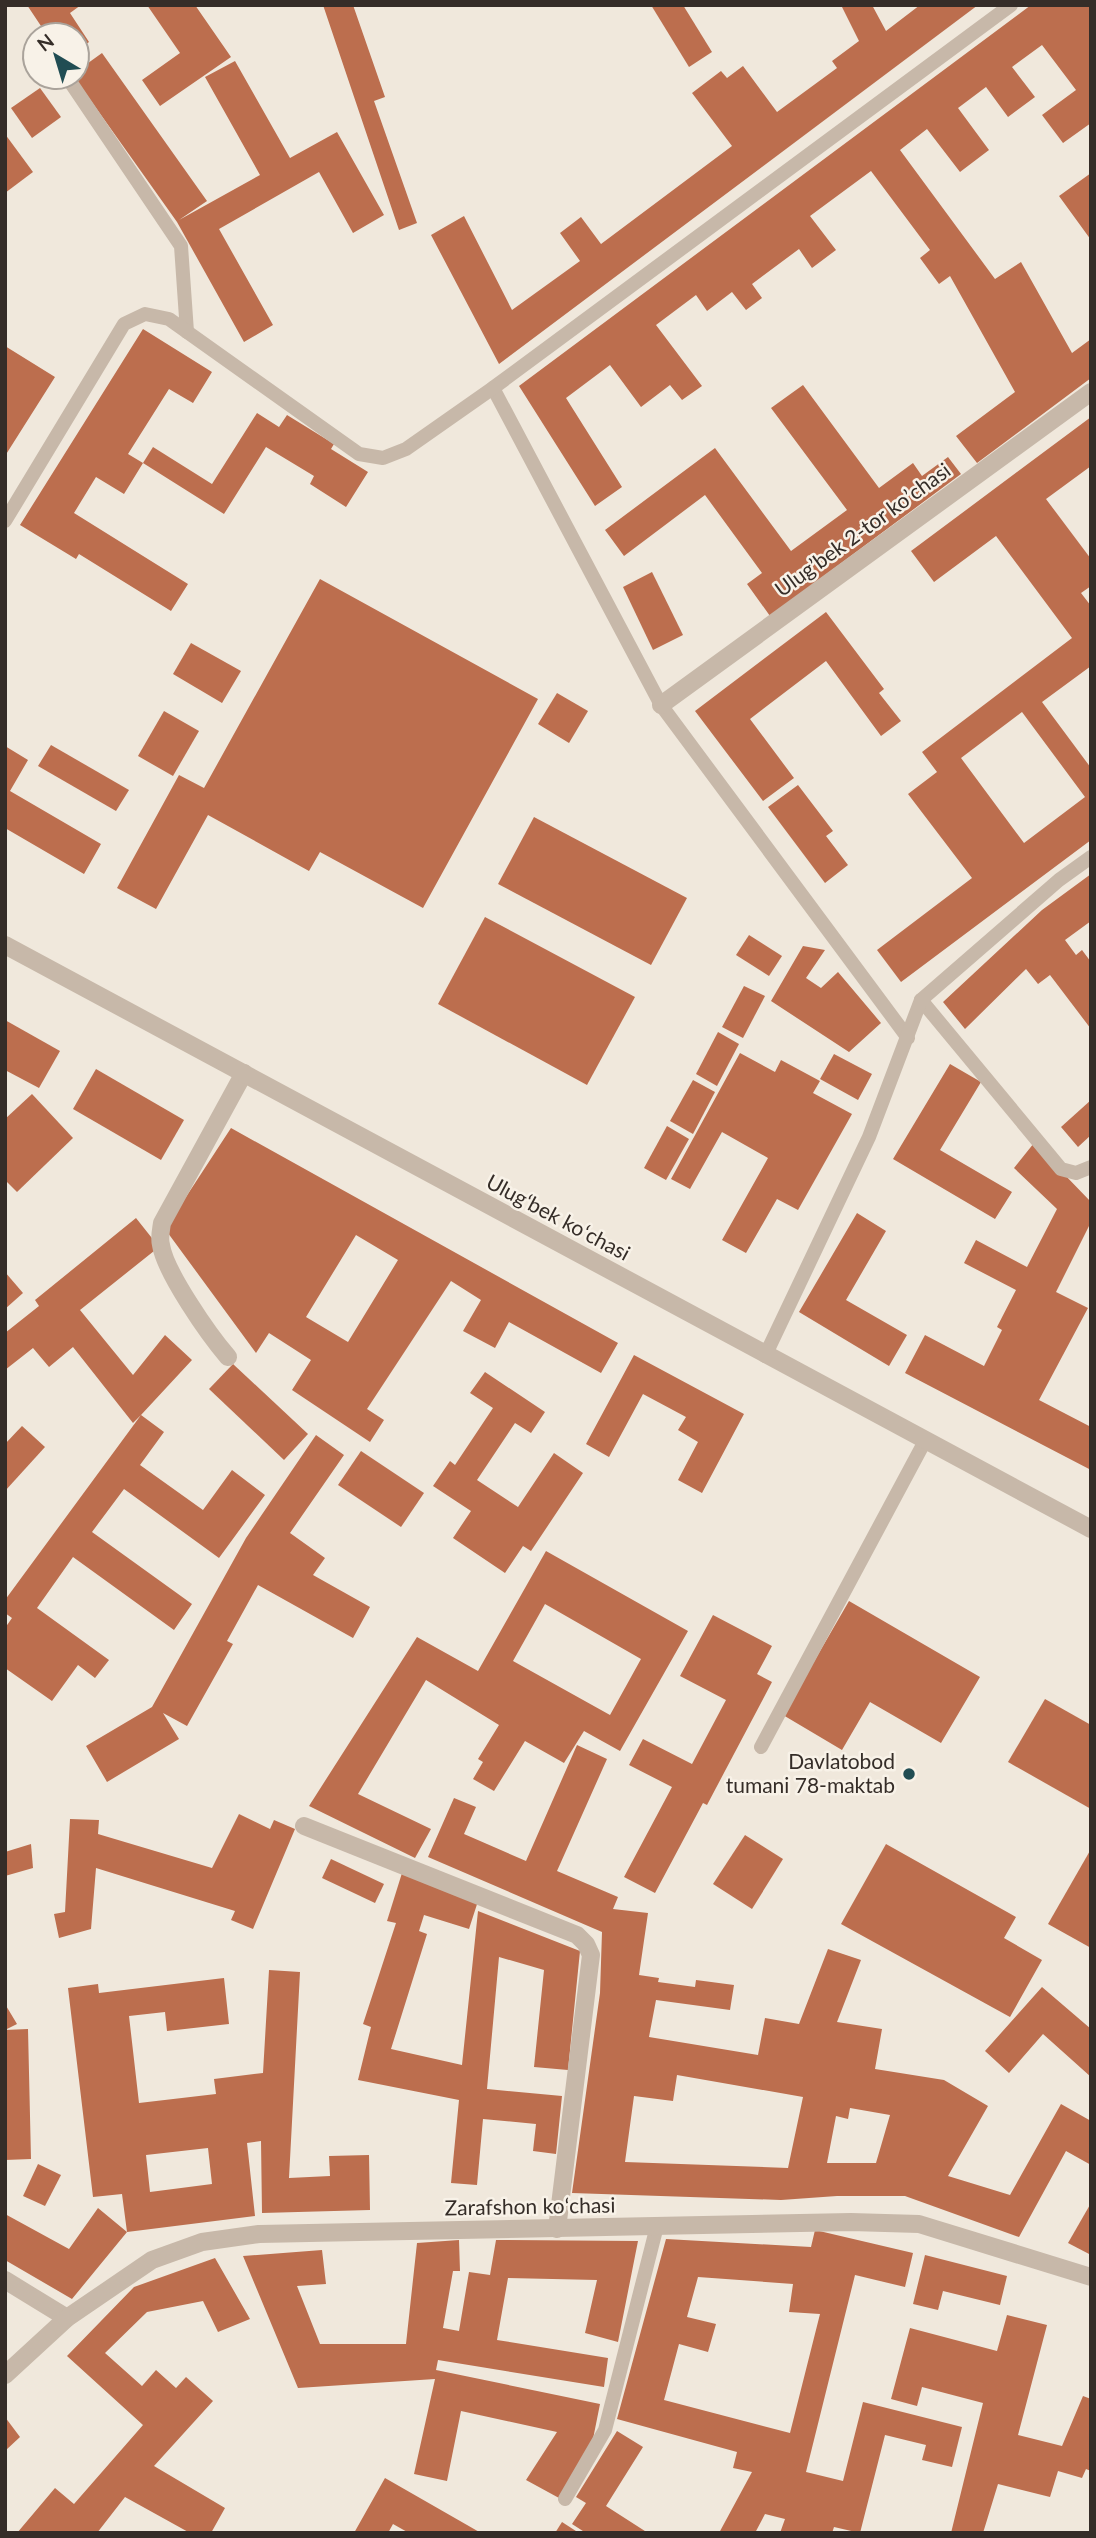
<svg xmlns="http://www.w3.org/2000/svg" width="1096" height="2538" font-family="Lato,sans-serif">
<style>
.building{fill:#bc6e4e;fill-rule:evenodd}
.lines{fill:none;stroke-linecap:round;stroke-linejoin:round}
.service{stroke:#c7b8a9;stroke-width:14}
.minor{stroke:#c7b8a9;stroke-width:18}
.tertiary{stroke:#c7b8a9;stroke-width:18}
.poi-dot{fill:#214d53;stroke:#f8f2e8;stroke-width:2.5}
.labels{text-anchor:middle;stroke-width:5;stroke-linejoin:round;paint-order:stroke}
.street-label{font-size:21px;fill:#352d28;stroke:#f8f2e8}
.poi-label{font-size:21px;fill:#352d28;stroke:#f8f2e8;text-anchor:end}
</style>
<rect width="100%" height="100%" fill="#f0e8dc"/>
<g class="building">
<polygon points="27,5 81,5 70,13 89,42 77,51 77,35 47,35"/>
<polygon points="147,5 195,5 231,57 160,106 142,80 180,53"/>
<polygon points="323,5 353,5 385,97 374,101 417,223 399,230"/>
<polygon points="651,5 683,5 712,52 689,67"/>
<polygon points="841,5 872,5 886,31 920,5 978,5 499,364 431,235 464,216 512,310 580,261 560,233 581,217 601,244 732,146 692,93 721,71 727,78 743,66 777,112 837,68 832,61 859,41"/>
<polygon points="1031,5 1091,5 1091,123 1063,143 1042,115 1076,90 1042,45 1012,67 1035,97 1008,117 986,87 958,108 989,150 960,172 927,129 900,150 995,279 1021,262 1072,353 1091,339 1091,378 977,463 956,436 1015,392 950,276 939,284 920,258 930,250 871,171 810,216 836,250 812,268 799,249 752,284 762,298 746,310 732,292 707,311 696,295 656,325 702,386 682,400 670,385 641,407 610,365 566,398 622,487 595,506 519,386"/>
<polygon points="102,53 207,201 179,220 260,175 205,77 235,61 290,158 337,132 384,215 353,233 319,172 219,229 273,325 244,342 177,222 74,77 77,77 77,71"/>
<polygon points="40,88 61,117 32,138 11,108"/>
<polygon points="5,134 33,172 5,193"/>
<polygon points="1091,173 1089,201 1091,240 1059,196"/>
<polygon points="143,329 212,372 193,403 169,389 128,454 143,463 124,494 96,477 74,513 188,584 171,611 79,554 76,559 20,525"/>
<polygon points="5,346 55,377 5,456 6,387"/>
<polygon points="803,385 879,488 913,463 922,476 948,457 961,474 770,616 747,584 762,573 705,495 624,556 605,530 715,448 791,551 847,510 771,408"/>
<polygon points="257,413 279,427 287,415 334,444 331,449 368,472 346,507 310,484 314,476 266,447 224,514 143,463 153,447 212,484"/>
<path d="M1091,417v49l-45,33 45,60v27l-10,7 10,13v60l-49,36 49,66v72l-190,142 -24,-32 95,-72 -64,-84 29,-22 -15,-20 150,-114 -76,-102 -62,46 -23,-31zM1022,712l63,85 -61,46 -63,-85z"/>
<polygon points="652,572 683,635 653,650 623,587"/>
<polygon points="320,579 538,699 423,908 320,852 309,871 208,815 156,909 117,888 179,775 204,788"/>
<polygon points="826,612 884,689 879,693 901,721 881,736 826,661 750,719 794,778 763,801 695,711"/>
<polygon points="191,643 241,671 222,703 173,674"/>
<polygon points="557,693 588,711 569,743 538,724"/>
<polygon points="164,711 199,731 173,776 138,756"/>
<polygon points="51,745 129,790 116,811 38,766"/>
<polygon points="5,746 28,760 10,791 101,844 84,874 5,828"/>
<polygon points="798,785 833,831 826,836 848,865 825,883 768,807"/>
<polygon points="534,817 687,898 651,965 498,884"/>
<polygon points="1091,874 1091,921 1065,940 1076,955 1082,950 1091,962 1091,1029 1050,975 1038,984 1026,969 965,1029 943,1002 1042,910"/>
<polygon points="485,917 635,997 587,1085 438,1004"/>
<polygon points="749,935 782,956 769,976 736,955"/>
<polygon points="803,946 825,950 806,978 821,988 838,972 881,1023 849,1052 771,1001"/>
<polygon points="744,986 765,996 743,1038 722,1027"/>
<polygon points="5,1020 60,1051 39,1088 5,1070"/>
<polygon points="718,1032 739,1044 717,1086 696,1074"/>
<polygon points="740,1053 775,1072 781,1060 820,1081 813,1093 852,1114 798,1210 777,1199 746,1253 722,1240 768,1158 722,1132 690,1189 671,1179"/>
<polygon points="834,1054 872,1074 858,1100 820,1079"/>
<polygon points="950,1064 981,1082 940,1150 1012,1192 995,1219 893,1159"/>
<polygon points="96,1069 184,1120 161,1160 73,1109"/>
<polygon points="693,1080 715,1092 693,1134 670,1121"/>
<polygon points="32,1094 73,1138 17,1192 5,1180 5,1119"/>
<polygon points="1091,1100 1091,1135 1078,1147 1061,1127"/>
<polygon points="667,1126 689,1139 666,1180 644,1168"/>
<path d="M231,1128l387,215 -17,30 -92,-51 -14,26 -32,-17 18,-31 -30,-19 -84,128 17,11 -14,22 -78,-52 19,-30 -42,-27 -13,20 -91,-124zM356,1235l42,25 -50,82 -42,-25z"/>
<polygon points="1034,1143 1091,1202 1091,1222 1056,1292 1088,1308 1039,1400 1091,1427 1091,1470 905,1373 925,1335 984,1366 1002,1330 997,1327 1016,1290 964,1263 976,1240 1027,1267 1057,1209 1014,1168"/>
<polygon points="857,1213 886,1231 846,1300 907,1335 889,1366 799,1312"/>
<polygon points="136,1218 159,1247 80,1310 133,1375 165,1335 192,1360 141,1415 164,1432 140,1465 203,1510 232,1470 265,1495 219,1558 124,1489 92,1532 192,1604 174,1630 73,1557 37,1608 109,1660 95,1678 78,1665 52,1701 5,1668 5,1628 12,1618 5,1613 5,1600 141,1415 133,1423 73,1347 49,1367 33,1348 5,1370 5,1333 39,1306 35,1300"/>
<polygon points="5,1272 23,1293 5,1309"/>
<polygon points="634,1355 744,1414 702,1493 678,1480 698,1442 678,1430 686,1417 643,1394 609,1457 586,1444"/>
<polygon points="233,1364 308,1434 284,1460 209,1389"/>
<polygon points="485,1372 545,1412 531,1433 515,1423 477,1480 518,1507 554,1453 583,1473 531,1551 523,1546 505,1573 453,1538 471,1511 433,1486 450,1461 455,1465 493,1408 470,1393"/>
<polygon points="22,1426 45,1447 5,1491 5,1444"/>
<polygon points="316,1435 344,1455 290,1533 325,1558 313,1575 370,1607 353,1638 258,1585 227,1641 233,1644 187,1726 163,1713 179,1739 107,1782 86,1746 152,1707 246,1538"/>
<polygon points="361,1451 424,1493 401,1527 338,1485"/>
<path d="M546,1551l142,80 -68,120 -36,-20 -20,32 -39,-22 -31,50 -21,-12 10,-17 -5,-3 21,-34 -73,-45 -68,114 73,35 -16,29 -106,-52 108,-169 61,34zM545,1604l96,55 -31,56 -97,-54z"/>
<polygon points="849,1601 980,1677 941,1743 870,1702 842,1750 783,1715"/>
<polygon points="713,1615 772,1646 757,1674 772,1682 707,1805 703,1803 655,1893 624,1877 672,1787 629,1765 643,1739 692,1764 726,1700 680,1676"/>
<polygon points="1045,1699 1091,1725 1091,1809 1008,1762"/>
<path d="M577,1745l30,14 -50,112 61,26 -5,12 35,4 -9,62 20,3 -1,4 37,5 1,-7 38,5 -4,25 -74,-10 -7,37 109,18 7,-37 34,6 29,-75 33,11 -24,62 45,7 -7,40 69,11 44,26 -40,70 62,19 51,-91 30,17v44l-25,-14 -47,86 -114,-41h-68l-56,4 -209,-7 28,-200 2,-61 -174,-75 26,-59 22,9 -12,27 62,27zM677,2075l126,22 -15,71 -163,-6 9,-66 39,5zM850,2108l40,7 -14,48h-49l9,-47 12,3z"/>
<polygon points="239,1814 270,1829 274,1820 295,1829 253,1929 231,1920 235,1911 96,1868 91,1929 59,1938 54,1914 65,1912 70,1819 99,1820 98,1834 212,1868"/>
<polygon points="745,1835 783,1859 752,1909 713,1884"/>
<polygon points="31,1844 33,1868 5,1876 5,1852"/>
<polygon points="886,1844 1016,1917 1004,1938 1042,1960 1010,2017 841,1924"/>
<polygon points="1091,1849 1091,1948 1048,1924"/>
<polygon points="331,1859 384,1884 375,1903 322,1878"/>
<polygon points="402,1873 479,1898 469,1929 424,1915 419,1931 427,1934 391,2049 462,2065 478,1911 580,1951 568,2070 534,2067 544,1970 499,1957 487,2089 562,2096 556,2154 533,2151 536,2124 483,2119 477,2185 451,2183 459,2100 358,2080 371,2027 363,2024 396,1923 387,1921"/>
<path d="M269,1970l31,2 -11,206 41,-2 -1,-20 40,-1 1,55 -108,3 -1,-72 -14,2 8,73 -128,16 -5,-38 -29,3 -25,-209 30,-4 1,9 125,-15 5,46 -62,7 -2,-19 -36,4 10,87 77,-9 -2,-15 49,-6zM208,2148l4,36 -62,8 -4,-37z"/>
<polygon points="1042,1987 1091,2029 1091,2077 1043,2034 1009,2073 985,2051"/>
<polygon points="5,2004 17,2024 5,2030 28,2029 31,2159 5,2160 5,2120 7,2120 5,2030"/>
<polygon points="38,2164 61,2175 45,2206 23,2196"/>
<polygon points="1091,2203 1091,2255 1068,2243"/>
<polygon points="98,2208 127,2232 72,2299 5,2260 5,2214 69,2249"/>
<path d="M815,2230l98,23 -8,34 -50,-12 -49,197 37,9 20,-79 99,25 -10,40 -30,-7 4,-15 -41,-10 -25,98 -26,-6 -2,6h-52l5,-14 -20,-5 -10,19h-36l33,-61 -19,-4 4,-16 -120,-33 49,-180 145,8zM698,2277l95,7 -4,28 31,2 -30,119 -126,-33 15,-56 29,8 8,-28 -29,-7z"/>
<polygon points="459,2240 460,2271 453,2271 443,2328 459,2331 469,2272 490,2275 496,2240 638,2241 618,2342 585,2333 597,2280 508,2278 497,2340 608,2358 604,2387 438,2360 436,2370 600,2404 593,2439 559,2498 526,2480 557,2432 461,2411 447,2481 414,2474 435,2379 298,2388 243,2256 322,2250 326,2284 297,2286 320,2344 406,2344 417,2243"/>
<polygon points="925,2255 1007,2276 1000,2305 943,2291 938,2310 913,2304"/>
<polygon points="215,2258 250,2319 218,2332 203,2301 147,2312 105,2353 142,2386 156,2370 176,2388 186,2377 213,2401 154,2466 225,2508 211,2533 190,2533 125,2497 97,2533 17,2533 55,2488 74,2504 143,2425 67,2356 134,2287"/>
<polygon points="1007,2315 1047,2325 1018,2435 1062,2446 1083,2396 1091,2399 1091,2471 1086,2469 1082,2478 1058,2471 1050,2497 998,2484 983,2533 951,2533 983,2403 922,2387 917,2406 891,2399 910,2328 997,2351"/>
<polygon points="5,2417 20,2437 5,2451"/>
<polygon points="617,2431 643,2447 606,2506 648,2533 586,2533 572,2524 586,2503 576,2497"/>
<polygon points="385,2478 481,2533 409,2533 393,2524 388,2533 354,2533"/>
<polygon points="562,2522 579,2533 555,2533"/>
</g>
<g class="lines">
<g class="service">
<polyline points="67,77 181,246 187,332"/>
<polyline points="493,388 661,705 908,1038"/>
<polyline points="5,521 124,324 145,314 169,319 359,454 383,458 406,449 493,388 1011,5"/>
<polyline points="921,1000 1061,1169 1076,1173 1091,1167"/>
<polyline points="765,1356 869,1137 921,1000 1059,880 1091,857"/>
<polyline points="761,1747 925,1441"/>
<polyline points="565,2499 605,2430 657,2226"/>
</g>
<g class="minor">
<polyline points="661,705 1091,392"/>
<path d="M228,1357c-19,-22 -63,-85 -67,-112 -2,-7 0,-15 1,-22l82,-150"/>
<polyline points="304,1826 577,1935 586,1944 591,1955 557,2229"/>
<polyline points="5,2280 67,2318"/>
<polyline points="5,2375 67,2318 152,2260 202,2242 259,2234 851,2222 919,2224 1091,2277"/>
</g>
<polyline class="tertiary" points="5,945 1091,1529"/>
</g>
<circle class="poi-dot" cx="909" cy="1774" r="7"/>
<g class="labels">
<g class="street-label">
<text transform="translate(863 530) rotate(-36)" y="7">Ulugʼbek 2-tor koʼchasi</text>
<text transform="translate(558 1218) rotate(28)" y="7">Ulugʻbek koʻchasi</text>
<text transform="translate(530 2207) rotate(-1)" y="7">Zarafshon koʻchasi</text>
</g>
<g class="poi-label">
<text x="895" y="1769">Davlatobod<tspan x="895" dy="24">tumani 78-maktab</tspan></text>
</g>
</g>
<rect width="1096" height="2538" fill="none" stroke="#352d28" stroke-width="14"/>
<g transform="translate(56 56) rotate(322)"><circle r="33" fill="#f8f2e8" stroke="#aaa39b" stroke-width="2"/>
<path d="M0-5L12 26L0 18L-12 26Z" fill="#214d53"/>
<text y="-10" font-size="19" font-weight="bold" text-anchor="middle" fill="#352d28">N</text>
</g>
</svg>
